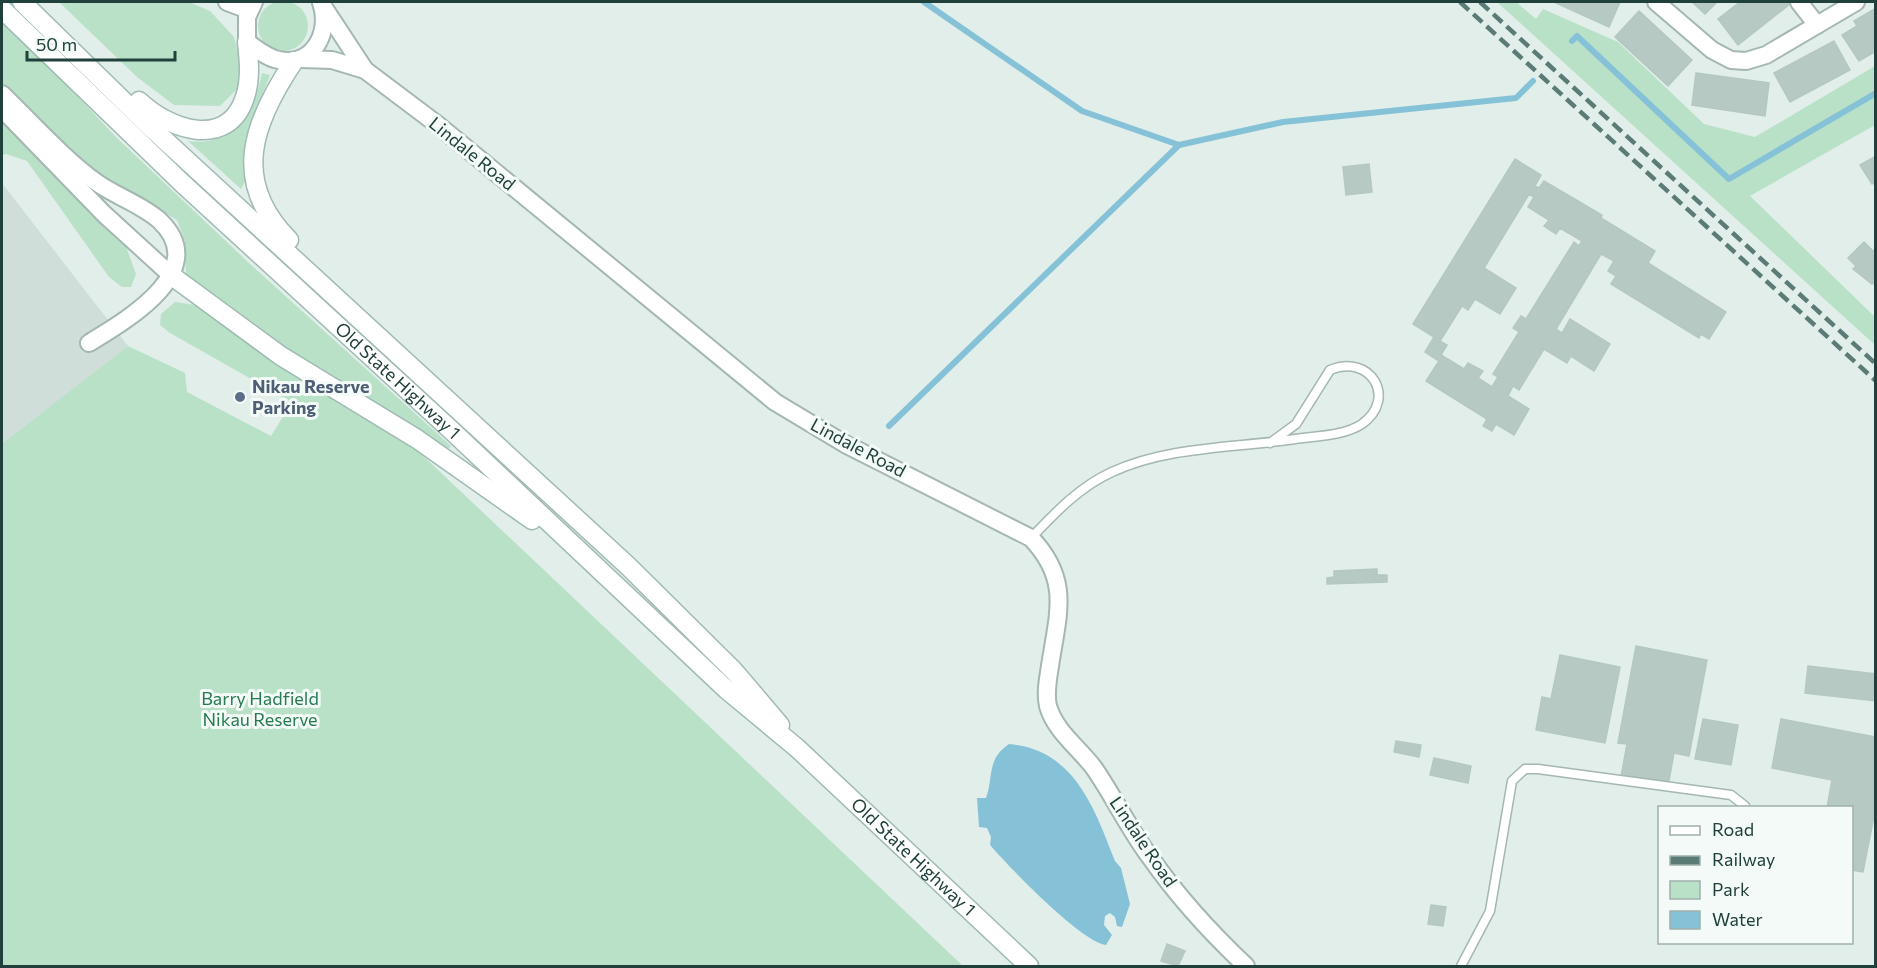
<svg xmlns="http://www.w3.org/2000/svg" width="1877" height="968" font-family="Commissioner,sans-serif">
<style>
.built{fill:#d0ded9}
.green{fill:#b9e1c8}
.water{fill:#86c2d7}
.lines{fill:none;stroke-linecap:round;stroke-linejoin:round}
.stream{stroke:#86c2d7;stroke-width:6}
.building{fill:#b7c9c3;stroke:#b4c8c2;stroke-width:1.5;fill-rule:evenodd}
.lane-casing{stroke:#a4b7b2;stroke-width:11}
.street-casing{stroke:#a4b7b2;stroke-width:20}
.secondary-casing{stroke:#a0bab4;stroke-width:21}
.lane{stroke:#fff;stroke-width:8}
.street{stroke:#fff;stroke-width:16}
.secondary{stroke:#fff;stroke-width:18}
.rail{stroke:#5b7c76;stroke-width:4.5;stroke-dasharray:12 6;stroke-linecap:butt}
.service-dot{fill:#5c6f8a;stroke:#f3faf7;stroke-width:2}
.labels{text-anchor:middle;stroke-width:6;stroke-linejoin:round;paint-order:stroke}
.street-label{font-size:18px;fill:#20413b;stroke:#f3faf7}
.service-label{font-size:18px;font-weight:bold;fill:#4e5e75;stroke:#f3faf7;text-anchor:start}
.park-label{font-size:18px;fill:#277b50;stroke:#f3faf7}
</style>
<rect width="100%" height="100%" fill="#e2eeea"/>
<polygon class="built" points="2,183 128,346 2,446"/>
<g class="green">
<circle cx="283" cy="26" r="25"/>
<polygon points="59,2 189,2 210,11 234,37 241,64 237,89 220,106 174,105 137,77"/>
<polygon points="1497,2 1516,2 1536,19 1543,9 1618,42 1704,124 1755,137 1875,66 1875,125 1750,196 1875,317 1875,345"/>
<polygon points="2,17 117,138 249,263 451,446 446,451 280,347 186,274 185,241 177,220 95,172 2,85"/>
<path d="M262,73l8,2 -25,64v43l-4,7 -53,-48c48,5 65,-26 74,-68z"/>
<polygon points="2,123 125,244 136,274 131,287 122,287 109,277 27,161 6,154 2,155"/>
<polygon points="175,302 195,305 282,367 419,452 963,966 2,966 2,444 128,346 185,373 187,392 271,436 292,402 170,333 160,325 161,314"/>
</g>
<path class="water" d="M1009,744c66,6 85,64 106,117l6,7 9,36 -8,23 -5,-1 -2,-9 -5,-4 -5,3 -1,9 8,10 -6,10c-25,-3 -98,-79 -116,-100l1,-8 -4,-9 -8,-1 -2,-29h9c8,-22 0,-38 23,-54z"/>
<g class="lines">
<g class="stream">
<polyline points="924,2 1082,111 1179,145 1283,122 1516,98 1533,81"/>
<polyline points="1572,41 1577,36 1729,179 1876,93"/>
<polyline points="889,426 1179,145"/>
</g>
</g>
<g class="building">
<polygon points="1554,2 1620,2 1609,27"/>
<polygon points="1692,2 1717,2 1705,14"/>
<polygon points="1740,2 1787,2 1790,4 1738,45 1718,19"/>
<polygon points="1876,8 1876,51 1859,61 1842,35 1857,26 1854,21"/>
<polygon points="1639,11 1692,60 1668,86 1615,37"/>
<polygon points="1834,41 1850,70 1790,102 1774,73"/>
<polygon points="1696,73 1769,83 1765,116 1692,105"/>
<polygon points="1876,156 1876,182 1872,184 1860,165"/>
<path d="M1515,159l26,16 -6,11 4,2 5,-7 58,34 -1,3 54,33 -7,12 78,49 -17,27 -8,-5 -2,4 -88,-54 5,-8 -8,-5 6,-10 -13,-7 -45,75 6,4 8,-14 40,25 -16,27 -23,-15 -4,7 -23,-14 -25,41 -6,-4 -5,10 21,13 -15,26 -18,-11 -4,7 -9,-5 4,-7 -61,-38 13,-20 -14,-9 9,-15 -21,-13zM1529,194l5,3 -6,10 21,13 -5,6 12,8 4,-6 22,13 -3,5 -5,-4 -48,77 -5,-3 -8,12 6,4 -26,42 5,3 -6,10 -14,-9 5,-7 -15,-8 -4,6 -23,-14 6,-10 -7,-4 22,-35 6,4 7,-11 25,15 16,-26 -32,-20z"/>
<polygon points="1369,164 1372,192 1346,195 1343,167"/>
<polygon points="1864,242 1873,251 1876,249 1876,281 1872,284 1853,269 1856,266 1848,258"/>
<polygon points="1377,569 1377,575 1387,575 1387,582 1327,584 1327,578 1334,577 1334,571"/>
<polygon points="1636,646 1707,660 1689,756 1674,753 1668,786 1621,777 1627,744 1618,743"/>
<polygon points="1560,655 1620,667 1605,743 1536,730 1542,697 1551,699"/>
<polygon points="1808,666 1876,674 1876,701 1805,693"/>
<polygon points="1703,719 1738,725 1731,765 1695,759"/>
<polygon points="1781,719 1876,737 1876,806 1863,872 1852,870 1852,808 1827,808 1832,780 1772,768"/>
<polygon points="1396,741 1421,745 1419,757 1394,752"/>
<polygon points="1434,758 1471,766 1468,783 1430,775"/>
<polygon points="1431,905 1446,907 1443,926 1428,924"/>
<polygon points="1167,944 1185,951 1178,966 1161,961"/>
</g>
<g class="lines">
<g class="lane-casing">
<g id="lane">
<path d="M1031,538c24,-25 48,-51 81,-66 56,-26 123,-24 183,-33 21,-3 49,-3 67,-15 36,-26 8,-71 -32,-54l-34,54 -26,19"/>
<polyline points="1461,966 1490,911 1512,781 1525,769 1538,769 1731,795 1745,806"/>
</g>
</g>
<g class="street-casing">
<g id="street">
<polyline points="227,2 248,10"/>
<path d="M254,2l-7,15v25c10,7 20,16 32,18 33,7 51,-26 43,-54"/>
<polyline points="1656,2 1712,50 1731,60 1746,61 1766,55 1856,2"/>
<polyline points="1799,2 1817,25"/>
<path d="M321,3l44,67 73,55 337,277 70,42 186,94c40,42 27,75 19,128 -2,13 -5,27 -2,40 7,25 31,42 46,62 20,29 35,61 56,89 28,40 61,76 96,109"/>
<polyline points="301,59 332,60 365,70"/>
<path d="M2,94c28,27 63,66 94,88 19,14 45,22 63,38 54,50 -32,100 -70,123"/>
<polyline points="6,113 104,214 172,276"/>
</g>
</g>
<g class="secondary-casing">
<g id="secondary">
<polyline points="22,2 145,122 628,566 734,671 780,725"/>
<path id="s1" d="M2,9l180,174 269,247 276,260 70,58 232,218"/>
<path d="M139,101c29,28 89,50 106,-4 6,-18 4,-37 2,-55"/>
<path d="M289,240c-59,-59 -36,-118 5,-179"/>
<polyline points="172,276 281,356 417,439 532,520"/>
</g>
</g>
<use href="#lane" class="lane"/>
<use href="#street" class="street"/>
<use href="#secondary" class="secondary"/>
<g class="rail">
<polyline points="1460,2 1876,381"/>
<polyline points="1480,2 1876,364"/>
</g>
</g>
<circle class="service-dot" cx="240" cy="397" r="6"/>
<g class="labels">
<g class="street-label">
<text transform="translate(472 154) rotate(39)" y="6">Lindale Road</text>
<text dy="6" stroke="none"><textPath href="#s1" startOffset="543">Old State Highway 1</textPath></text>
<text transform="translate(858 448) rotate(28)" y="6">Lindale Road</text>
<text transform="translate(1143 842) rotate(56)" y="6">Lindale Road</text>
<text dy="6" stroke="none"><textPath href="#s1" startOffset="1245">Old State Highway 1</textPath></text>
</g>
<g class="service-label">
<text x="252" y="393">Nikau Reserve<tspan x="252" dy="21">Parking</tspan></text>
</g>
<g class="park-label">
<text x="260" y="705">Barry Hadfield<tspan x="260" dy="21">Nikau Reserve</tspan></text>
</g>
</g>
<rect width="1877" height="968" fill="none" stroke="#20413b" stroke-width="6"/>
<rect x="1658" y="806" width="195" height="138" fill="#f3faf7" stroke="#9fb0ac" stroke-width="1.5"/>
<rect x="1670" y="826" width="30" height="9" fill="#ffffff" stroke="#9fb0ac" stroke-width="1.5"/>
<text x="1712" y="836" font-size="18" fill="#20413b">Road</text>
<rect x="1670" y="856" width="30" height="9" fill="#5b7c76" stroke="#9fb0ac" stroke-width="1.5"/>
<text x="1712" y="866" font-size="18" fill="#20413b">Railway</text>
<rect x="1670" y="881" width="30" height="18" fill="#b9e1c8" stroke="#9fb0ac" stroke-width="1.5"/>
<text x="1712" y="896" font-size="18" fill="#20413b">Park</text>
<rect x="1670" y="911" width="30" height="18" fill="#86c2d7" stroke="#9fb0ac" stroke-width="1.5"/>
<text x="1712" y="926" font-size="18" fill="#20413b">Water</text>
<path d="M27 51v9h148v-9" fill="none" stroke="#20413b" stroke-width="3"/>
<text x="36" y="51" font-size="18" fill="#20413b" stroke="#f3faf7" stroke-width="4.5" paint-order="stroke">50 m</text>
</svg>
